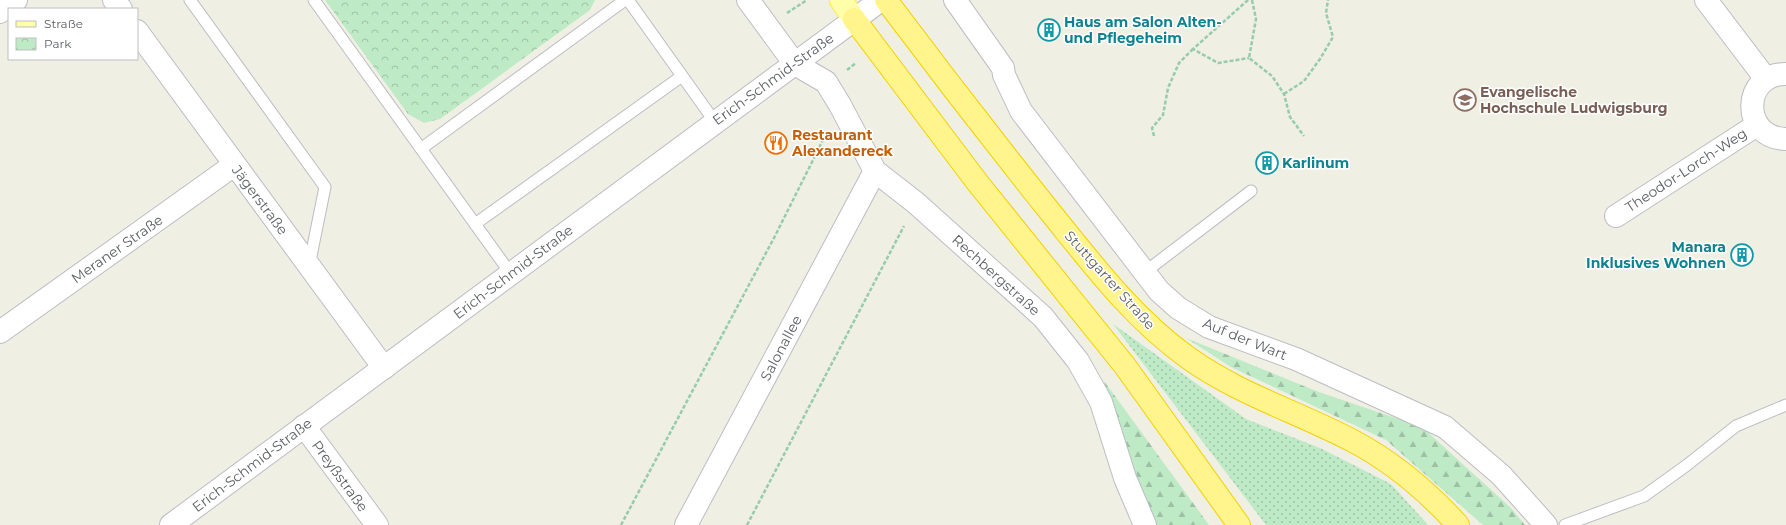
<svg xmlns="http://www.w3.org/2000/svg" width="1786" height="525" font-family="Montserrat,sans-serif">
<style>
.grass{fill:url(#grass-dots)}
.forest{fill:url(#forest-firs)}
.park{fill:url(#park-crowns)}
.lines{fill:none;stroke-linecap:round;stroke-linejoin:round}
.lane-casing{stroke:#bcbdc4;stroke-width:13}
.street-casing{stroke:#bcbdc4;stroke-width:24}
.primary-casing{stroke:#fde950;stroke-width:24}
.highway-casing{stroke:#f4d000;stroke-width:24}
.path{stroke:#96cbae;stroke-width:2.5;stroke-dasharray:4 2;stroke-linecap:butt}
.lane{stroke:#fff;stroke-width:11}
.street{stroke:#fff;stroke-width:22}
.primary{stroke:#ffa;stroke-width:22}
.highway{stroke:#fff58c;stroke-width:22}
.labels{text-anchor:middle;stroke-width:3;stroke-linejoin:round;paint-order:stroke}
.culture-label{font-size:14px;font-weight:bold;fill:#0d838f;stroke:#fff;text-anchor:start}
.street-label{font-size:14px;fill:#5c5f66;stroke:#fff}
.education-label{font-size:14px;font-weight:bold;fill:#785e54;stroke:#fff;text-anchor:start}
.food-label{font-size:14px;font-weight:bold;fill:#c56008;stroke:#fff;text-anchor:start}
</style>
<defs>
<pattern id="grass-dots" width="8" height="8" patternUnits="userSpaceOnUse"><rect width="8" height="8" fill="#bfeac6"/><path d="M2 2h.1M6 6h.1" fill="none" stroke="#9ec1a5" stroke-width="1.8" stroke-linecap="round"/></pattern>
<pattern id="forest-firs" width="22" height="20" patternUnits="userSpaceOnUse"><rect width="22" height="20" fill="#bfeac6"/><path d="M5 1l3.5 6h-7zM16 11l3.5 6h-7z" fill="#9ec1a5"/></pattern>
<pattern id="park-crowns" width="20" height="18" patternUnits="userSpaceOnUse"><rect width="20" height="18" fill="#bfeac6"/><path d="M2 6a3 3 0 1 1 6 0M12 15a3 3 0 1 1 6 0" fill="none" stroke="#9ec1a5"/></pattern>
</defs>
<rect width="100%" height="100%" fill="#f0efe4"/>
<polygon class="grass" points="1113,324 1246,419 1320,448 1391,484 1428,525 1266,525"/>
<g class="forest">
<polygon points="1186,338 1316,391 1422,427 1511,508 1525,525 1483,525 1386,440 1231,367"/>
<polygon points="1104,381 1209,525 1156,525 1141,488"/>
</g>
<polygon class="park" points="325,0 595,0 590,10 440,119 424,123 408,114"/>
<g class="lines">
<g class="lane-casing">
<g id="lane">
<polyline points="190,0 325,187 309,266"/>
<polyline points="314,0 511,274"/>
<polyline points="628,0 715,122"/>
<polyline points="422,148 625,0"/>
<polyline points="475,224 682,76"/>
<polyline points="1145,272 1251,191"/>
<polyline points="1565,525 1644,496 1687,465 1736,426 1786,405"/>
</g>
</g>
<g class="street-casing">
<g id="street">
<polyline points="114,0 121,9"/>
<polyline points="748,0 795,64 826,82 840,105 875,171 916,203 1043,317 1078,361 1101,402 1125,478 1145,525"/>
<polyline points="955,0 1003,68 1004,75 1021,111 1159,291 1178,308 1209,327 1296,359 1445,427 1501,475 1546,525"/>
<polyline points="1706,0 1766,79"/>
<polyline points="0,12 16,0"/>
<polyline points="137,31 384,368"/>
<path d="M1786,74c-44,-1 -46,64 0,65"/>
<polyline points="1616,216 1757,125"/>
<polyline points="0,332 234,165"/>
<polyline points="304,426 377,525"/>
<polyline points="171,525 881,0"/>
<polyline points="686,525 875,171"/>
</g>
</g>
<g class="primary-casing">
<polyline id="primary" points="841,0 854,19"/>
</g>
<g class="highway-casing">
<g id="highway">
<path d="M886,0c54,72 109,143 165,213 42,52 82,105 136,144 51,37 111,55 166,84 40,21 75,51 105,84"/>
<polyline points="854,19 977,182 1125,366 1239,525"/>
</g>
</g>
<g class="path">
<polyline points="1248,0 1193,49 1218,63 1249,58"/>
<polyline points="1252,0 1256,19 1249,58 1272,76 1284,94 1290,117 1304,136"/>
<polyline points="787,13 807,0"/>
<polyline points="847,70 856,63"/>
<polyline points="1284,94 1304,81 1320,59 1333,37 1326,13 1328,0"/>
<polyline points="1154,136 1152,128 1163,115 1168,88 1179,63 1193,49"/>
<polyline points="621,525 775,236 827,132"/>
<polyline points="747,525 904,226"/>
</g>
<use href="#lane" class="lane"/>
<use href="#street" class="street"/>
<use href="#primary" class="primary"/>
<use href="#highway" class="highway"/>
</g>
<defs>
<g id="building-ring" transform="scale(1.15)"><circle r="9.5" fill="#fff" stroke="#0f9aa8" stroke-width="1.5"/><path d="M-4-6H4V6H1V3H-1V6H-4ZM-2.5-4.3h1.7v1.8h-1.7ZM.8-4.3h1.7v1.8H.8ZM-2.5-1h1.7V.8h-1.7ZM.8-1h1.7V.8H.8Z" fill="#0f9aa8"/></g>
<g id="university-ring" transform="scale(1.15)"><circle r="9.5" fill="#fff" stroke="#8d6e63" stroke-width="1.5"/><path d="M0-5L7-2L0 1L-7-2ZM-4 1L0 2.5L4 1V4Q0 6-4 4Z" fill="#8d6e63"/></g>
<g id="restaurant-ring" transform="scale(1.15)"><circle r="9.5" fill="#fff" stroke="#e8710a" stroke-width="1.5"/><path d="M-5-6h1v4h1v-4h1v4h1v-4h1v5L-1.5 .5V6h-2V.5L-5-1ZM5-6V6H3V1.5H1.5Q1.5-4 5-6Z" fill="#e8710a"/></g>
</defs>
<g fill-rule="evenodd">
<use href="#building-ring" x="1049" y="30"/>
<use href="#university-ring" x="1465" y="100"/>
<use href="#restaurant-ring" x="776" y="143"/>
<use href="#building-ring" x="1267" y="163"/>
<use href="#building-ring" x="1742" y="255"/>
</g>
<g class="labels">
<g class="culture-label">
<text x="1064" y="27">Haus am Salon Alten-<tspan x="1064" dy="16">und Pflegeheim</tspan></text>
<text x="1282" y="168">Karlinum</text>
<text x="1726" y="252" text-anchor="end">Manara<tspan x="1726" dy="16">Inklusives Wohnen</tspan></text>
</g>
<g class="street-label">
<text transform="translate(773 79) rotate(-36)" y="5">Erich-Schmid-Straße</text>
<text transform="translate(1686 170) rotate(-33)" y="5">Theodor-Lorch-Weg</text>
<text transform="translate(260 200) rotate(53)" y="5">Jägerstraße</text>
<text transform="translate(117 249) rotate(-35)" y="5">Meraner Straße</text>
<text transform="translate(513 272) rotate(-37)" y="5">Erich-Schmid-Straße</text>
<text transform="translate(996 275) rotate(42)" y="5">Rechbergstraße</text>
<text transform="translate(1110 280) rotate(48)" y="5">Stuttgarter Straße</text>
<text transform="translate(1245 339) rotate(22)" y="5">Auf der Wart</text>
<text transform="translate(781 348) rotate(-62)" y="5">Salonallee</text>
<text transform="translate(252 465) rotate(-37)" y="5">Erich-Schmid-Straße</text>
<text transform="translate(340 476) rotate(54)" y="5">Preyßstraße</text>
</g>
<g class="education-label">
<text x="1480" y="97">Evangelische<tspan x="1480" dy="16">Hochschule Ludwigsburg</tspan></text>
</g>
<g class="food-label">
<text x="792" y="140">Restaurant<tspan x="792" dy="16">Alexandereck</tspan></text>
</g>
</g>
<rect x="8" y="8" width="130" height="52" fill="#ffffff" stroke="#bebfc2"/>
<rect x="16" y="21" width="20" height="6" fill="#ffffaa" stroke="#bebfc2"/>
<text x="44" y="28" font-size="12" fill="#5c5f66">Straße</text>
<rect x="16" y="38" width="20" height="12" fill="url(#park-crowns)" stroke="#bebfc2"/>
<text x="44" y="48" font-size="12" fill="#5c5f66">Park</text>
</svg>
